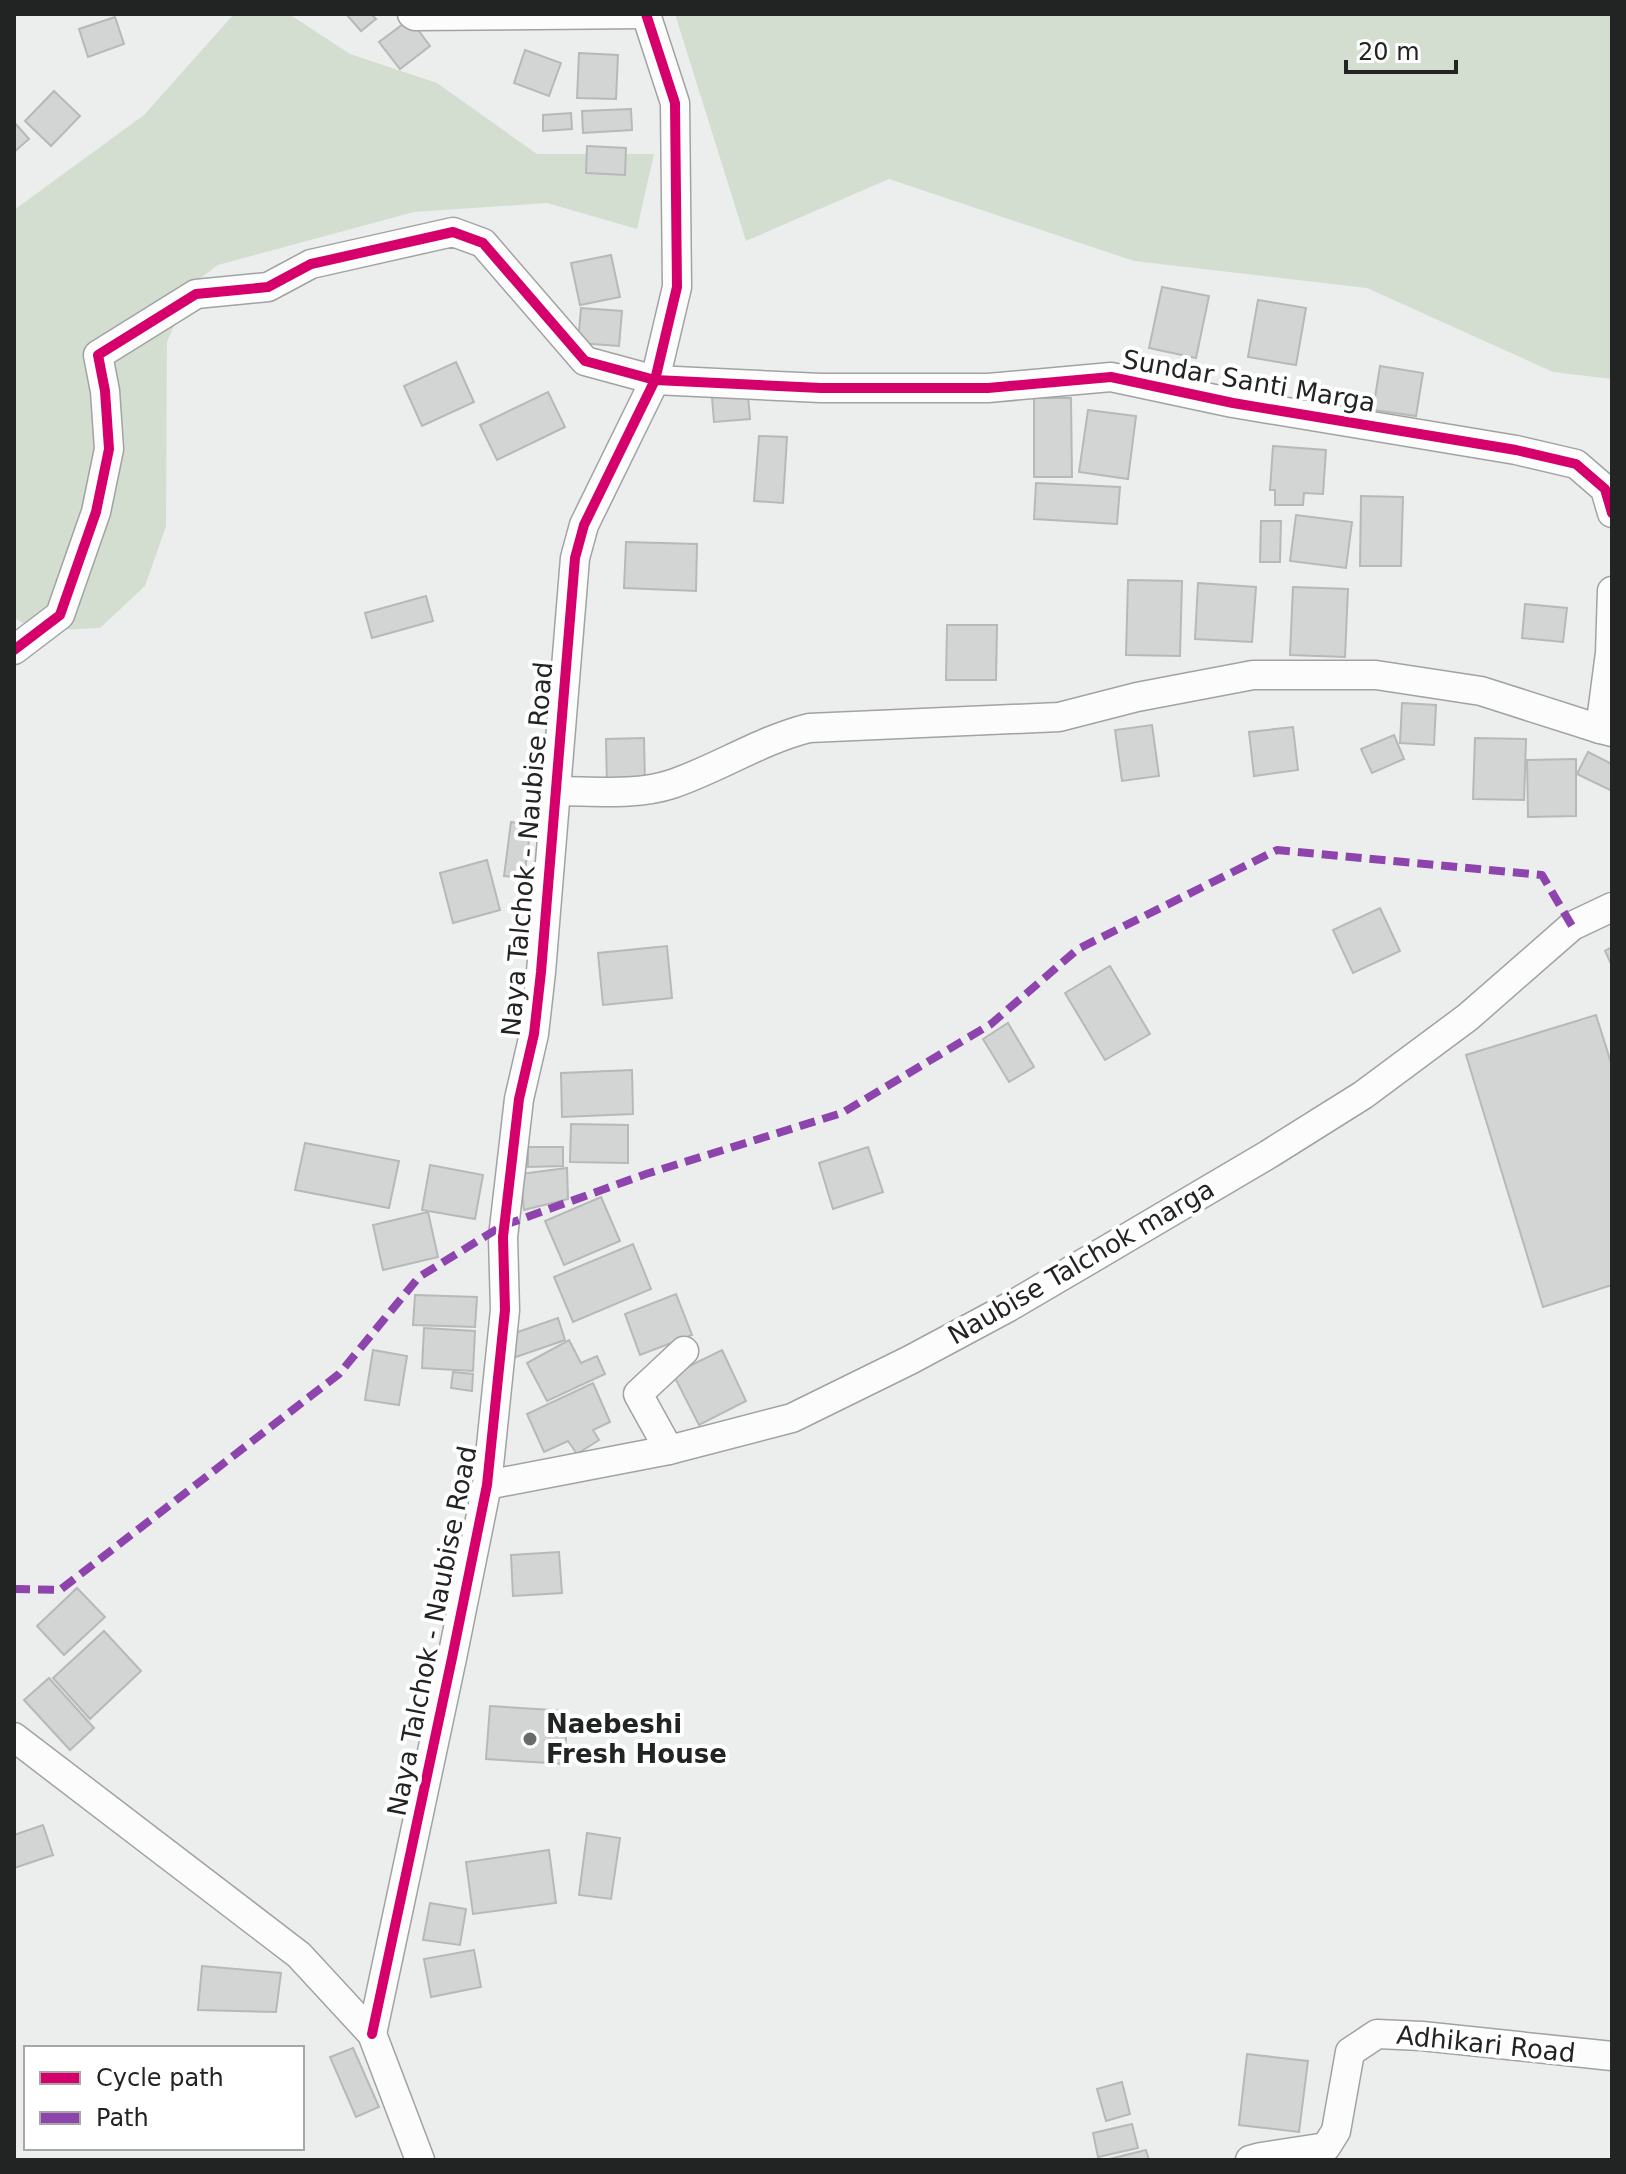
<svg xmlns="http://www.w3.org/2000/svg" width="1626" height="2174" font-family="'DejaVu Sans',sans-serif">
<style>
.green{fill:#d4ded0}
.building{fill:#d3d5d4;stroke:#b6b9b8;stroke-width:2}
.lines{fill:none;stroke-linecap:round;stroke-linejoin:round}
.minor-casing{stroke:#a0a3a2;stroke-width:31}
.minor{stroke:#fcfcfc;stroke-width:28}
.quiet{stroke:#8e44ad;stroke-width:8;stroke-dasharray:16 8;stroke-linecap:butt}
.cycleway-casing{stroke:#fff;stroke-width:15}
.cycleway{stroke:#d6006c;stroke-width:10}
.poi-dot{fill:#686b6a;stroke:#fff;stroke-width:3}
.labels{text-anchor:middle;stroke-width:8;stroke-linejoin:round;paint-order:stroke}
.street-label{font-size:26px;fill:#222423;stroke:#fff}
.poi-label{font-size:26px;font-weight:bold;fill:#222423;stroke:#fff;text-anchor:start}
</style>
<rect width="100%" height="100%" fill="#ebeeed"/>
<g class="green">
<polygon points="234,14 289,14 350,54 437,83 537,154 654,154 637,229 547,203 414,212 218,265 192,284 167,342 166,526 145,586 100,628 38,631 14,618 14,210 144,115"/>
<polygon points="675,14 1612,14 1612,379 1553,372 1367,288 1134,261 889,179 746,241"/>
</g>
<g class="building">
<polygon points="346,14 371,14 376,19 361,31"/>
<polygon points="115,17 124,44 88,57 79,29"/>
<polygon points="410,19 430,46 400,69 379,42"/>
<polygon points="525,50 561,63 549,96 514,83"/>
<polygon points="579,53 618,55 616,99 577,98"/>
<polygon points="54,91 80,116 51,146 25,121"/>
<polygon points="631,109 632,130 583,133 582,111"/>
<polygon points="571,113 572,129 543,131 543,115"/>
<polygon points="14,122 29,139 14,152"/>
<polygon points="587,146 626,148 625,175 586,173"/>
<polygon points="611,255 620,297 580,305 571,263"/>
<polygon points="1162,287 1209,296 1196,358 1149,348"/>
<polygon points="1258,300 1306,308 1296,365 1248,357"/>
<polygon points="581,308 622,311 619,346 578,343"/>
<polygon points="456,362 474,402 422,426 404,386"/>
<polygon points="1380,366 1423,373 1416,416 1373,410"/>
<polygon points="548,392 565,427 497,460 480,425"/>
<polygon points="748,395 750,419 714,422 712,397"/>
<polygon points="1034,398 1071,398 1072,477 1034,477"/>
<polygon points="1088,410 1136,416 1128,479 1079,472"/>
<polygon points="759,436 787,437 783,503 754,501"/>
<polygon points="1273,446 1326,450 1323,494 1304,493 1303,505 1275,505 1275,490 1270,490"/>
<polygon points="1036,483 1120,487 1117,524 1034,519"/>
<polygon points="1361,496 1403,497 1401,566 1360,566"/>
<polygon points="1296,515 1352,522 1346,568 1290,561"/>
<polygon points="1261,521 1281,521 1280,562 1260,562"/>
<polygon points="626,542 697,544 696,591 624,588"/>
<polygon points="1128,580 1182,581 1180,656 1126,655"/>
<polygon points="1198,583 1256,587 1252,642 1195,639"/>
<polygon points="1293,587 1348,589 1345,657 1290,655"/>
<polygon points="426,596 433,621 372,638 365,613"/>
<polygon points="1525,604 1567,608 1563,642 1522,638"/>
<polygon points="947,625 997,625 996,680 946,680"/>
<polygon points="1402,703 1436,705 1434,745 1400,743"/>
<polygon points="1152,725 1159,776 1122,781 1115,730"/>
<polygon points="1293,727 1298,770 1254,776 1249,732"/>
<polygon points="1394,735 1404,759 1372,773 1361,749"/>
<polygon points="644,738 645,787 607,788 606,739"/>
<polygon points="1475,738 1526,739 1524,800 1473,799"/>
<polygon points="1588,752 1612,764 1612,791 1577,774"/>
<polygon points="1576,759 1576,816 1528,817 1527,760"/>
<polygon points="511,822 531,825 524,878 504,876"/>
<polygon points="487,860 500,910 453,923 440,873"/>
<polygon points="1380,908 1400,951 1353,973 1333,930"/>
<polygon points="667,946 672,998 603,1005 598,953"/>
<polygon points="1612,947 1612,966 1605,951"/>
<polygon points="1110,966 1150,1034 1105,1060 1065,993"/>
<polygon points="1596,1015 1612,1066 1612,1285 1543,1307 1466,1055"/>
<polygon points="1008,1023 1034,1067 1009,1082 983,1039"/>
<polygon points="632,1070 633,1114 562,1117 561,1073"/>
<polygon points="571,1124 628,1125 628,1163 570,1162"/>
<polygon points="305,1143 399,1161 389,1208 295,1190"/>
<polygon points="528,1147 563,1147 563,1166 528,1167"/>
<polygon points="868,1147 883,1192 833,1209 819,1163"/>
<polygon points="430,1165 483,1175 475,1219 422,1210"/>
<polygon points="567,1168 568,1199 524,1210 520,1174"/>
<polygon points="601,1197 620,1241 564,1265 545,1221"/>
<polygon points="428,1212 438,1257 383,1270 373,1225"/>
<polygon points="633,1244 651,1289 573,1322 554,1277"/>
<polygon points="676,1294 692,1335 640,1355 625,1314"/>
<polygon points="415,1295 477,1297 475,1327 413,1325"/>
<polygon points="558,1318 565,1340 516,1357 509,1335"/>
<polygon points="424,1328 475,1331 473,1371 422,1368"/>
<polygon points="569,1340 581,1363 597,1356 605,1374 547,1401 527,1363"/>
<polygon points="373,1350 407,1356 399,1405 365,1400"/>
<polygon points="722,1350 746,1401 699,1425 673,1374"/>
<polygon points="453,1372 473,1374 472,1391 451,1388"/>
<polygon points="593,1383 610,1422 593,1430 599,1440 577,1454 568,1441 544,1452 527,1414"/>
<polygon points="559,1552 562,1593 513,1596 511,1555"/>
<polygon points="77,1588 105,1617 64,1655 37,1626"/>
<polygon points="104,1631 141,1671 90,1719 53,1678"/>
<polygon points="49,1678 94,1728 70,1750 24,1700"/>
<polygon points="490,1706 568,1711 564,1764 486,1759"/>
<polygon points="43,1825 53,1855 14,1868 14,1835"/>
<polygon points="587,1833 620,1838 611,1899 579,1895"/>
<polygon points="549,1850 556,1903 473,1914 466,1862"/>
<polygon points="430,1903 466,1909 460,1945 423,1940"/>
<polygon points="474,1950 481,1987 431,1997 424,1959"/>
<polygon points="202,1966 281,1973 276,2012 198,2010"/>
<polygon points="353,2048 379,2107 356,2117 330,2057"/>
<polygon points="1247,2054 1308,2061 1299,2132 1239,2125"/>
<polygon points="1122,2082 1130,2114 1106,2121 1097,2089"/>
<polygon points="1132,2124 1138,2148 1098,2157 1093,2133"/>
<polygon points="1146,2150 1149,2160 1105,2160"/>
</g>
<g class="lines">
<g class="minor-casing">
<g id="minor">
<polyline points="412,14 415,16 646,14"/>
<polyline points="1612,591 1610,653 1600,729 1612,732"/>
<polyline points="14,650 60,615 96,512 109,449 105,391 98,355 196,294 268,287 311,264 453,232 483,243 585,361 655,380 821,388 988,388 1111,377 1233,403 1516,450 1576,464 1605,489 1612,513"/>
<path d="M556,791c38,0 80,5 116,-7 47,-16 89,-44 137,-56l250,-11 78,-20 116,-22h123l105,16 119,38"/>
<polyline points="669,1450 638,1394 684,1351"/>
<polyline points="487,1485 669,1450 792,1418 910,1360 1009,1307 1118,1243 1269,1154 1363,1095 1468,1017 1572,926 1612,907"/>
<polyline points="14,1737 299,1955 372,2034 420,2160"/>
<polyline points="372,2034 452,1658 487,1485 505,1310 503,1237 519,1099 534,1034 541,972 575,558 584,525 655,380 677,287 675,103 646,14"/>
<polyline points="1250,2160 1261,2157 1326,2147 1336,2131 1350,2052 1377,2034 1422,2036 1612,2056"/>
</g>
</g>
<use href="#minor" class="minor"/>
<polyline class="quiet" points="14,1589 60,1590 339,1374 419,1277 502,1226 646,1174 842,1113 991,1024 1078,949 1277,850 1542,875 1572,926"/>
<g class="cycleway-casing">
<g id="cycleway">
<polyline points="14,650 60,615 96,512 109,449 105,391 98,355 196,294 268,287 311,264 453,232 483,243 585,361 655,380 821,388 988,388 1111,377 1233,403 1516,450 1576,464 1605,489 1612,513"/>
<polyline points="372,2034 452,1658 487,1485 505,1310 503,1237 519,1099 534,1034 541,972 575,558 584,525 655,380 677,287 675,103 646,14"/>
</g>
</g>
<use href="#cycleway" class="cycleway"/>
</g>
<circle class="poi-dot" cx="530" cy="1739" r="8"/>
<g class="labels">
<g class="street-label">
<text transform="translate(1249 381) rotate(10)" y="9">Sundar Santi Marga</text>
<text transform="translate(527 849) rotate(-85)" y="9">Naya Talchok - Naubise Road</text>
<text transform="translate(1081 1262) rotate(-30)" y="9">Naubise Talchok marga</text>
<text transform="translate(432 1631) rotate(-79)" y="9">Naya Talchok - Naubise Road</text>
<text transform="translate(1486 2044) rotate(6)" y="9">Adhikari Road</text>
</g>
<g class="poi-label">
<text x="546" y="1733">Naebeshi<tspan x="546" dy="30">Fresh House</tspan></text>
</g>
</g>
<rect width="1626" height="2174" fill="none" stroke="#222423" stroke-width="32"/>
<rect x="24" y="2046" width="280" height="104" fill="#ffffff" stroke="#a7a7a7" stroke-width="2"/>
<rect x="40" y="2072" width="40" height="12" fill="#d6006c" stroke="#a7a7a7" stroke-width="2"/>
<text x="96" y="2086" font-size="24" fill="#222423">Cycle path</text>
<rect x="40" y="2112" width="40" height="12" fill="#8e44ad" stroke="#a7a7a7" stroke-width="2"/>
<text x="96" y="2126" font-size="24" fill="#222423">Path</text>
<path d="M1346 60v12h110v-12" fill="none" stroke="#222423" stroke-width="4"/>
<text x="1358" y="60" font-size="24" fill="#222423" stroke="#ffffff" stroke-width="6" paint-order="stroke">20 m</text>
</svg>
